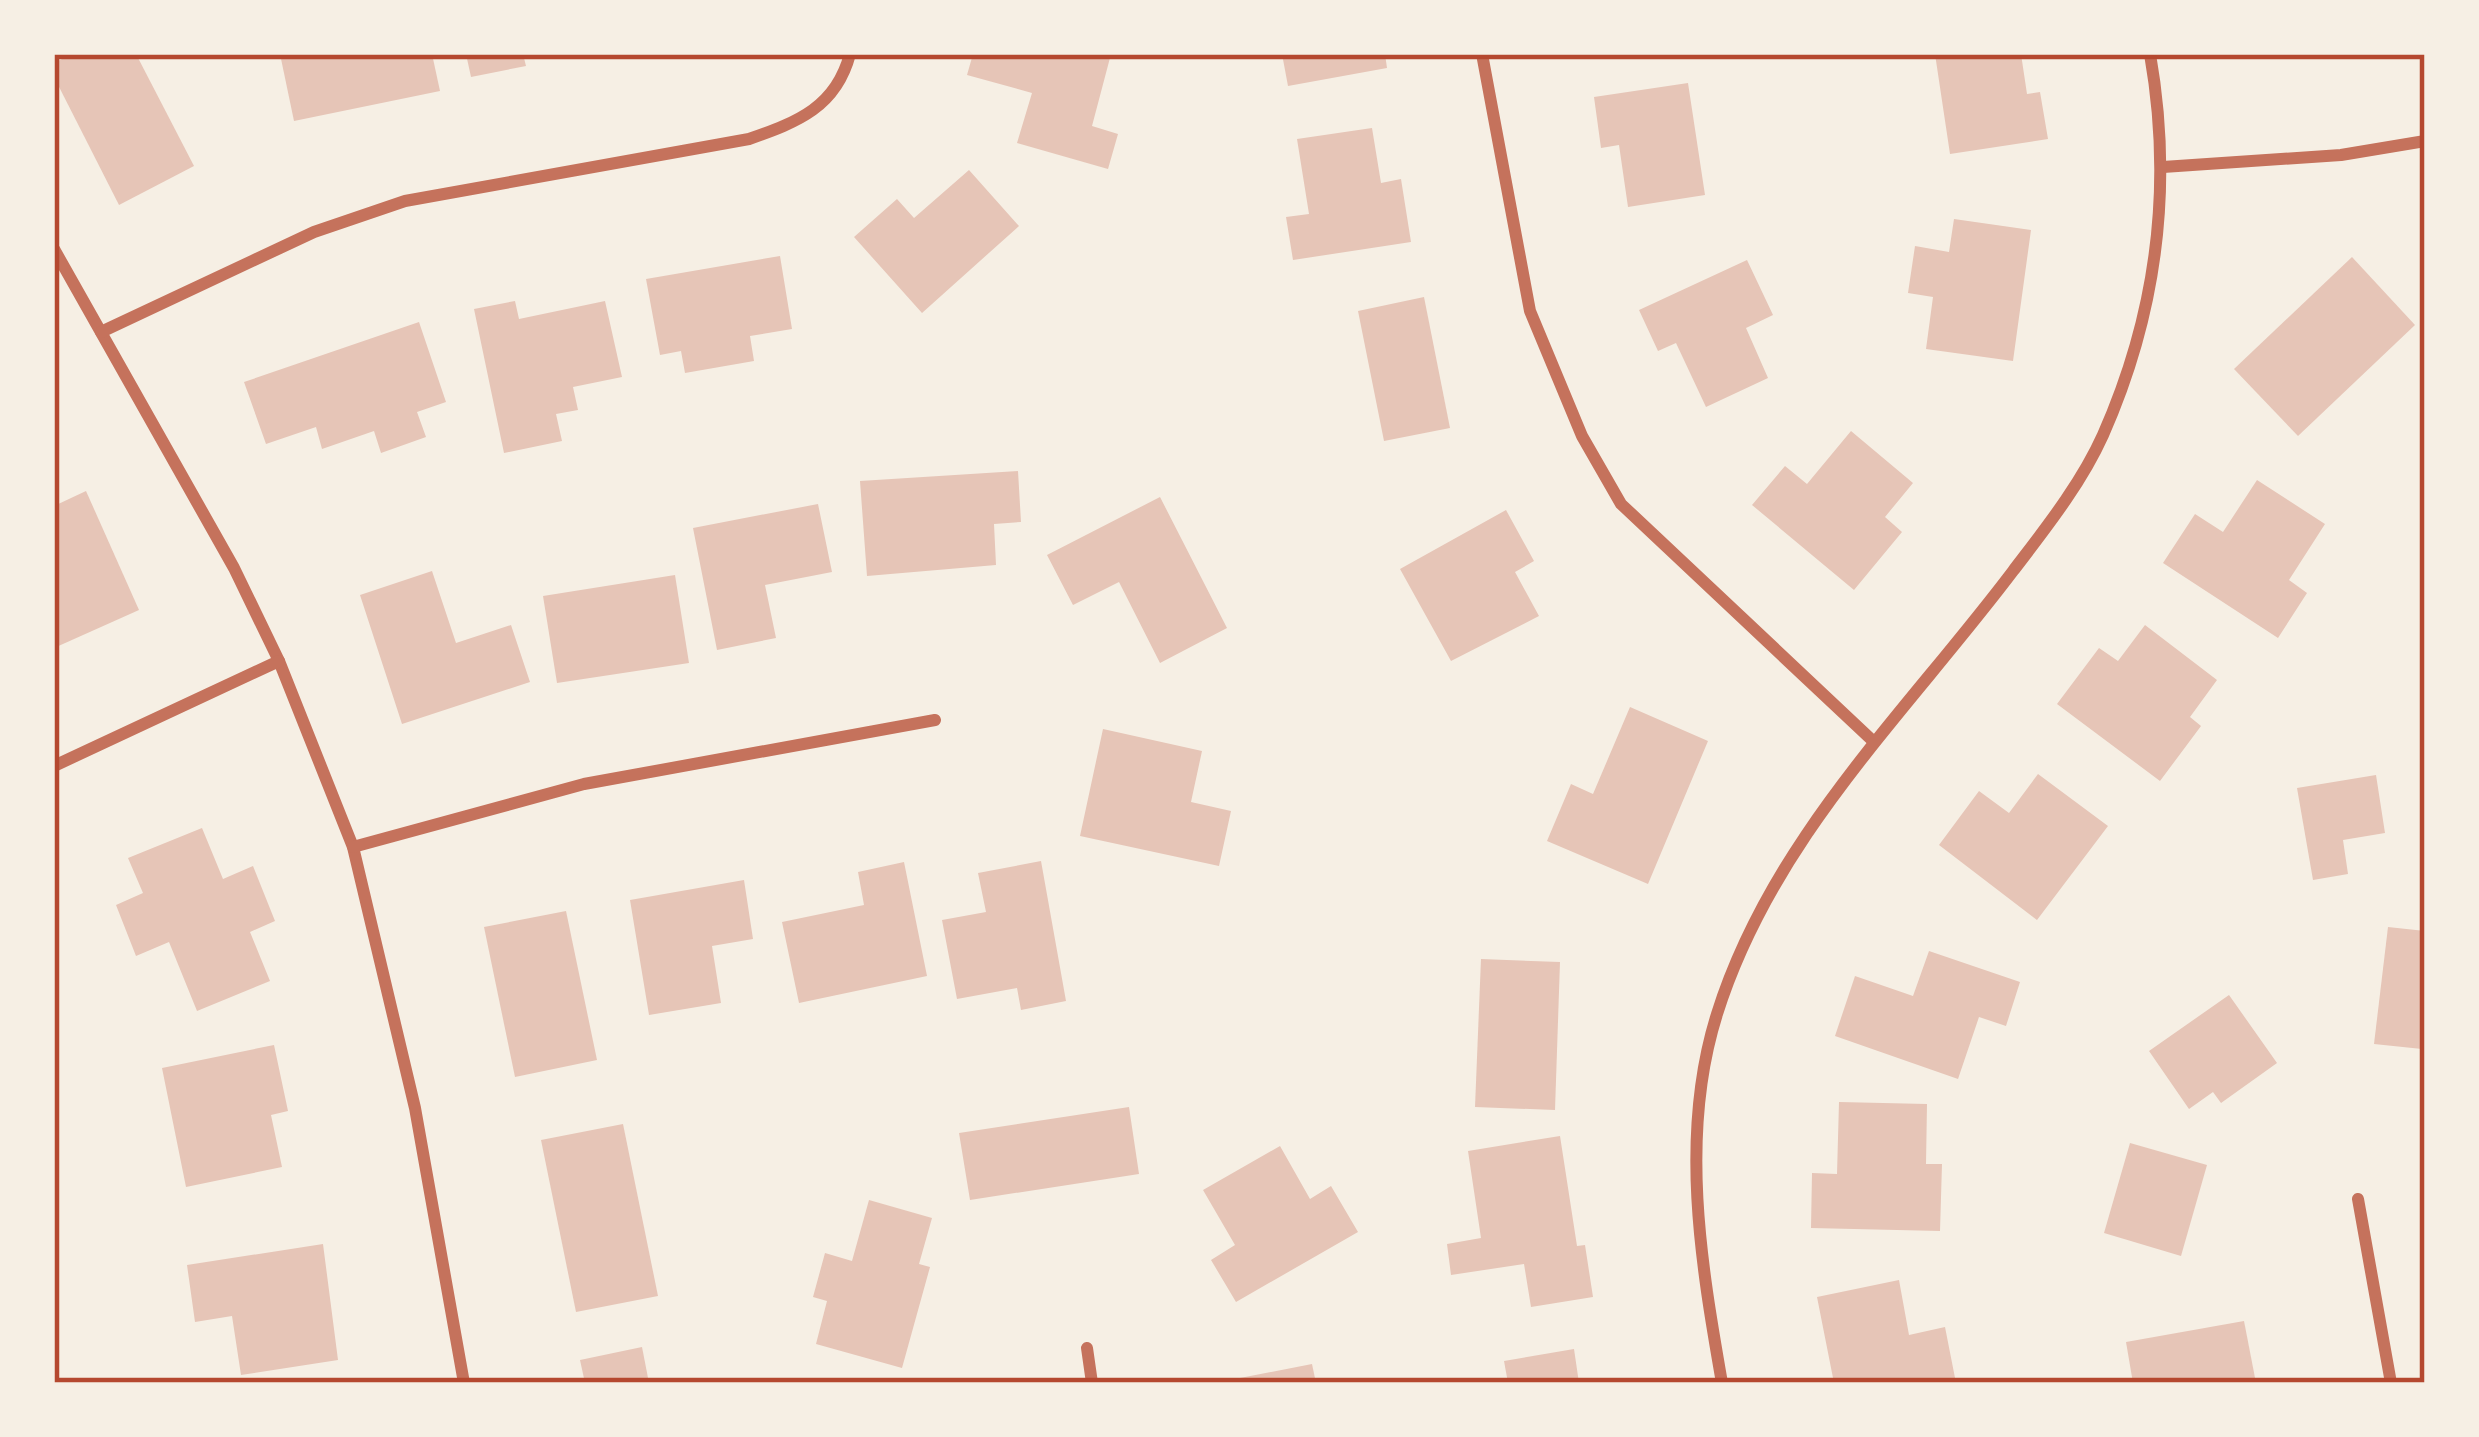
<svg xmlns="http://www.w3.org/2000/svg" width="2479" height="1437" font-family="Ubuntu,sans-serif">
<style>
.building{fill:#e6c5b7}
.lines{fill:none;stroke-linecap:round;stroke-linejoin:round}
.minor{stroke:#c5725c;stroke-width:12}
.neatline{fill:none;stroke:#b5482f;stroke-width:4.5}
</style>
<rect width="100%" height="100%" fill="#f6efe4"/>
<g class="building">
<polygon points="72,54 136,54 194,166 119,205 54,77 54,63"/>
<polygon points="280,54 432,54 440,91 294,121"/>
<polygon points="466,54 523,54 526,66 471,77"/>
<polygon points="973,54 1111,54 1092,126 1118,134 1108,169 1017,143 1032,93 967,75"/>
<polygon points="1282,54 1385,54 1387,68 1288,86"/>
<polygon points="1935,54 2021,54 2027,94 2040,92 2048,139 1950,154"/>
<polygon points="1688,83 1705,195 1628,207 1619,145 1601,148 1594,97"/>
<polygon points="1372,128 1381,183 1401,179 1411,242 1293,260 1286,217 1309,214 1297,139"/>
<polygon points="969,170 1019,226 922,313 854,237 897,199 914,218"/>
<polygon points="1954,219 2031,230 2013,361 1926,349 1933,297 1908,293 1915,246 1949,252"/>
<polygon points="780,256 792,329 750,336 754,361 685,373 681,351 660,355 646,279"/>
<polygon points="2352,257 2415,325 2298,436 2234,369"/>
<polygon points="1747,260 1773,315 1746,328 1768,378 1706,407 1676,343 1658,351 1639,310"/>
<polygon points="1424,297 1450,428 1384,441 1358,311"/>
<polygon points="515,301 519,319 605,301 622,377 573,387 578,410 556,414 562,441 504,453 474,309"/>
<polygon points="419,322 446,402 417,412 426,437 381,453 374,431 322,449 316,427 266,444 244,382"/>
<polygon points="1851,431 1913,483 1885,517 1902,532 1854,590 1752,505 1785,466 1807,484"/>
<polygon points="1018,471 1021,522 994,524 996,565 867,576 860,481"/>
<polygon points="2257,480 2325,524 2289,580 2307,593 2278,638 2163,563 2195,514 2223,532"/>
<polygon points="86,491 139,610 54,648 54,506"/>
<polygon points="1160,497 1227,628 1160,663 1119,582 1073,605 1047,555"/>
<polygon points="818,504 832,572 765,585 776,638 717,650 693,528"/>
<polygon points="1506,510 1534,561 1515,572 1539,616 1451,661 1400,569"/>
<polygon points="432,571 456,643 511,625 530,682 402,724 360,595"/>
<polygon points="675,575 689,663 557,683 543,596"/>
<polygon points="2145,625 2217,680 2190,717 2201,726 2160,781 2057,704 2099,648 2118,661"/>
<polygon points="1630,707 1708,741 1648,884 1547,841 1571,784 1593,794"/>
<polygon points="1103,729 1202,751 1191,802 1231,811 1219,866 1080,836"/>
<polygon points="2038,774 2108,826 2037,920 1939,845 1979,791 2009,813"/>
<polygon points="2376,775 2385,833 2343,840 2348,874 2313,880 2297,788"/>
<polygon points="202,828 223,879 253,866 275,921 250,932 270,981 197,1011 169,942 136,956 116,905 143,893 128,858"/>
<polygon points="1041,861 1066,1001 1021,1010 1017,988 957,999 942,920 986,912 978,873"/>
<polygon points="904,862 927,976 799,1003 782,922 864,905 858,872"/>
<polygon points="744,880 753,939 712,946 721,1003 649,1015 630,900"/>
<polygon points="566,911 597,1060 515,1077 484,927"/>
<polygon points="2388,927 2425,931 2422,1049 2374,1044"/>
<polygon points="1929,951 2020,982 2006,1026 1979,1017 1958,1079 1835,1036 1855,976 1913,996"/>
<polygon points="1481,959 1560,962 1555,1110 1475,1107"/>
<polygon points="2229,995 2277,1063 2221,1103 2213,1092 2189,1109 2149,1051"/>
<polygon points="274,1045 288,1111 271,1115 282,1167 186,1187 162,1068"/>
<polygon points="1839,1102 1927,1104 1926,1164 1942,1164 1940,1231 1811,1228 1812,1173 1837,1174"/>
<polygon points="1129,1107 1139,1174 970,1200 959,1133"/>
<polygon points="623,1124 658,1296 576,1312 541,1140"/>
<polygon points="1560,1136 1577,1246 1585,1245 1593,1297 1531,1307 1524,1264 1451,1275 1447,1244 1481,1238 1468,1151"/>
<polygon points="2130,1143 2207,1165 2181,1256 2104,1233"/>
<polygon points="1280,1146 1310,1199 1331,1186 1358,1232 1236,1302 1211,1260 1235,1245 1203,1190"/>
<polygon points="869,1200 932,1218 919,1264 930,1267 902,1368 816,1344 827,1301 813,1297 825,1253 852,1261"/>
<polygon points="323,1244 338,1360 241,1375 232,1316 195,1322 187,1265"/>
<polygon points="1899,1280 1909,1335 1945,1327 1956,1383 1834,1383 1817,1297"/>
<polygon points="2244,1321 2256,1383 2133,1383 2126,1342"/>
<polygon points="642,1347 649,1383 585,1383 580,1360"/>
<polygon points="1574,1349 1579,1383 1508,1383 1504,1361"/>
<polygon points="1312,1364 1316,1383 1241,1383 1240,1378"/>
</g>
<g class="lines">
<g class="minor">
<polyline points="1482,54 1530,311 1582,436 1621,504 1874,742"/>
<polyline points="2163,167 2341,155 2425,141"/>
<polyline points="54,249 234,568 279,661 353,847 415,1108 464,1383"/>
<path d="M101,332l213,-100 91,-31 344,-62c49,-17 87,-32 101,-85"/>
<polyline points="54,766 279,661"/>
<polyline points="353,847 584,784 935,720"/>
<polyline points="2358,1199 2391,1383"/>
<polyline points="1087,1348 1092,1383"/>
<path d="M1722,1383c-21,-120 -43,-249 -5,-369 55,-175 188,-300 296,-443 32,-42 68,-87 90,-136 54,-122 70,-250 47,-381"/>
</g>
</g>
<rect width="2479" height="1437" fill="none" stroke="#f6efe4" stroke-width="114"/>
<rect x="57" y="57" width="2365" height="1323" class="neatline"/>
</svg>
